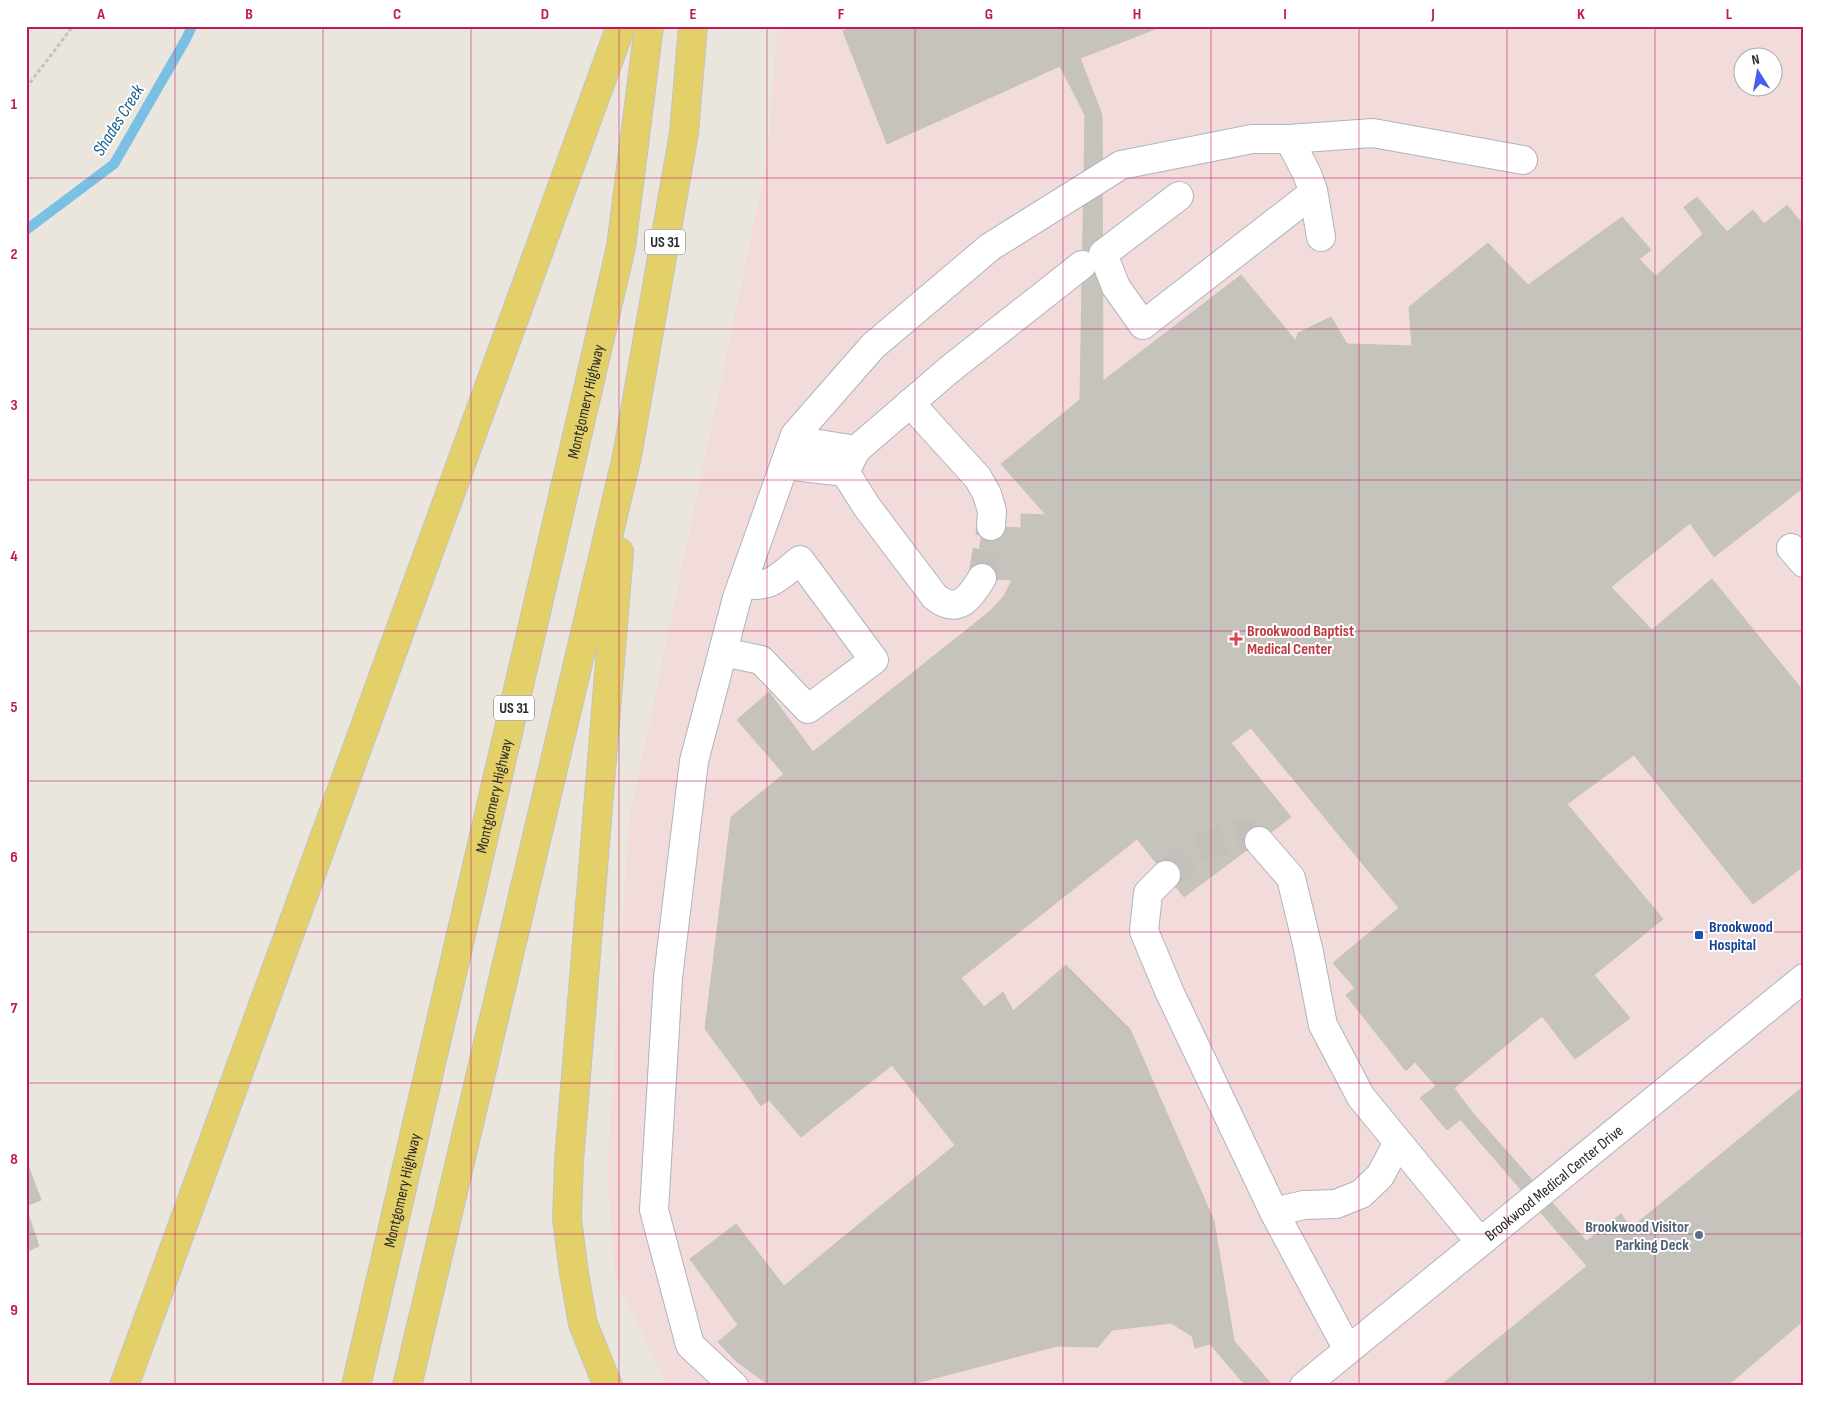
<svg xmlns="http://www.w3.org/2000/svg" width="1830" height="1412" font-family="'Sofia Sans Condensed',sans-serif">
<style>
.medical{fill:#f1dcdb;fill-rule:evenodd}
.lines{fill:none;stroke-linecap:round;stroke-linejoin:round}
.stream{stroke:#79c0e4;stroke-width:10}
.building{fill:#c6c3bd;stroke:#c6c2b7}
.minor-tunnel{stroke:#c4c0b9;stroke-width:28;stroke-dasharray:28 14;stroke-linecap:butt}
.minor-casing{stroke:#b1b3bc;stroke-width:30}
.major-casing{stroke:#c3c3c3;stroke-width:30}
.path{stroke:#c3c3c3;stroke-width:3;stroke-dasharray:4 2.5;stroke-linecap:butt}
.minor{stroke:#fff;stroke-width:28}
.major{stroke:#e4d069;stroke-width:28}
.grid{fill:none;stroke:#c2185b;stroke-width:1;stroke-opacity:0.55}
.health-dot{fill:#e0444e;stroke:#fff;stroke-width:2}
.transit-dot{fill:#1a4fb4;stroke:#fff;stroke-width:2}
.service-dot{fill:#5c6f8a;stroke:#fff;stroke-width:2}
.labels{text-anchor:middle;stroke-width:4;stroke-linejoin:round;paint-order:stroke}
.shield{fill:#fff;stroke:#6a6a6a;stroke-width:1}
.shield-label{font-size:15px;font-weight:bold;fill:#2a2a2a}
.street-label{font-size:16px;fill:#2a2a2a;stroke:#fff}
.health-label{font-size:16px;font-weight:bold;fill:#be3a42;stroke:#fff;text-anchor:start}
.transit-label{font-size:16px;font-weight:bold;fill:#164399;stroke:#fff;text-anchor:start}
.service-label{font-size:16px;font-weight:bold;fill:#4e5e75;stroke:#fff;text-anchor:end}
.water-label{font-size:18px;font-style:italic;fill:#195f8f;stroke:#fff}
.neatline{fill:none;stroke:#c2185b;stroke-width:2}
.grid-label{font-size:16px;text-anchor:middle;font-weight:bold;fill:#c2185b}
</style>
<rect width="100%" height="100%" fill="#ebe6dd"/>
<path class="medical" d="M777,26h1027l-1,1360h-1136l-52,-108 -8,-106 22,-352 138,-659zM1742,58h30v30h-30z"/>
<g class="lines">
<polyline class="stream" points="26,230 114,164 186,39 192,26"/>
</g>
<g class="building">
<polygon points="856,26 1163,26 1060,66 887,144 843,31"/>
<polygon points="1080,58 1102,115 1103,381 1080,399 1085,115 1060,66"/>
<polygon points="1697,197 1727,232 1753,210 1764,224 1787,205 1804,226 1804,487 1714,557 1690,523 1611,587 1652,630 1712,579 1804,692 1804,866 1753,904 1634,755 1567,804 1663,919 1594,975 1630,1018 1575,1059 1542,1016 1454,1088 1471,1111 1447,1130 1420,1098 1436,1086 1415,1062 1406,1071 1346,995 1355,988 1333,963 1399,908 1251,728 1231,743 1291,817 1184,897 1137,839 961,978 984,1007 1003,992 1013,1011 1066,965 1130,1029 1214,1221 1234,1341 1210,1344 1195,1348 1192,1336 1171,1323 1112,1330 1098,1347 1057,1346 905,1386 770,1386 736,1361 718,1342 738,1325 690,1259 736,1224 784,1286 955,1145 892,1065 801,1137 769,1100 761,1106 751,1091 705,1029 731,817 784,774 737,720 769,692 813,752 989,612 1004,596 1012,580 975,578 983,526 1021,528 1021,514 1046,515 1001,464 1103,381 1241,275 1296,341 1298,333 1331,317 1347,344 1412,346 1409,307 1488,243 1528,285 1622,217 1651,250 1639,259 1656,276 1703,234 1684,207"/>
<polygon points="1804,1086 1804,1320 1727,1386 1440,1386 1587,1266 1574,1251 1621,1214 1631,1228"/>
<polygon points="1471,1111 1587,1242 1574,1251 1460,1119"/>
<polygon points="26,1160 41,1200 26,1206"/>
<polygon points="26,1208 39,1246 26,1252"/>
<polygon points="1234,1341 1273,1386 1246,1386 1210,1344"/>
</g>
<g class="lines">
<g class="minor-tunnel">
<polyline points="982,578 991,526"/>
<polyline points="1166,875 1195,848 1243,833 1259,841"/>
</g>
<g class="minor-casing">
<g id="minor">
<polyline points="1289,139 1307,174 1313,190 1321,237"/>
<polyline points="1179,196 1103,254 1116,287 1143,325 1313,193"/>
<polyline points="910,403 978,478 987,494 992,511 991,526"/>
<polyline points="794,440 856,450"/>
<polyline points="785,465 845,472"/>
<polyline points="845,472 856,450 950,369 1082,265"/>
<path d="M845,472l22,35 68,90c23,18 35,1 47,-19"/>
<polyline points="1791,548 1804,563"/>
<path d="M723,652l38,8 47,49 66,-49 -74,-100c-21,17 -29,29 -58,24"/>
<polyline points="1259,841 1291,878 1308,948 1323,1025 1361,1097 1480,1242"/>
<polyline points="1166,875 1148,893 1144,931 1169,991 1274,1212 1348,1350"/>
<polyline points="1274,1212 1304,1205 1336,1204 1361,1194 1380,1176 1398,1142"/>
<polyline points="734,1386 690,1345 654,1210 668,978 694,761 737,598 795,435 873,346 990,247 1121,165 1252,139 1289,139 1373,133 1523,160"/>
<path id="s1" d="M1304,1386l500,-408"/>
</g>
</g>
<g class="major-casing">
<g id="major">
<polyline points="124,1386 621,26"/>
<path id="s2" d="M356,1386l265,-1139 28,-221"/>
<polyline points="407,1386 627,456 684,133 693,26"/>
<polyline points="608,1386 583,1324 574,1273 567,1219 569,1161 619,552"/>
</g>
</g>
<polyline class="path" points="26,88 73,26"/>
<use href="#minor" class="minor"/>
<use href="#major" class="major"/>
</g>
<path class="grid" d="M175,26v1360M323,26v1360M471,26v1360M619,26v1360M767,26v1360M915,26v1360M1063,26v1360M1211,26v1360M1359,26v1360M1507,26v1360M1655,26v1360M26,178h1778M26,329h1778M26,480h1778M26,631h1778M26,781h1778M26,932h1778M26,1083h1778M26,1234h1778"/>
<path class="health-dot" d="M1233.5 631.5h5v5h5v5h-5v5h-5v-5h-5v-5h5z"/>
<rect class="transit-dot" x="1694" y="930" width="10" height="10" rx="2.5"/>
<circle class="service-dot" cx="1699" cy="1235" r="5"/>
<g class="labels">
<g class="shield">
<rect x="645" y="229.5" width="40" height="25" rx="4"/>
<rect x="494" y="695.5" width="40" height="25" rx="4"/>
</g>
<g class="shield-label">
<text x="665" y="247">US 31</text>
<text x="514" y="713">US 31</text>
</g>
<g class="street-label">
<text dy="6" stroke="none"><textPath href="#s2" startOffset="1011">Montgomery Highway</textPath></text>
<text dy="6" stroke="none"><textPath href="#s2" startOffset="606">Montgomery Highway</textPath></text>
<text dy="6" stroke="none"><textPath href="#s1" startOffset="322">Brookwood Medical Center Drive</textPath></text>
<text dy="6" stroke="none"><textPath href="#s2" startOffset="201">Montgomery Highway</textPath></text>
</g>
<g class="health-label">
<text x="1247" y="636">Brookwood Baptist<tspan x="1247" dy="18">Medical Center</tspan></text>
</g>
<g class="transit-label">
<text x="1709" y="932">Brookwood<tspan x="1709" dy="18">Hospital</tspan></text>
</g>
<g class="service-label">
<text x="1689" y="1232">Brookwood Visitor<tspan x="1689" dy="18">Parking Deck</tspan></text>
</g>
<g class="water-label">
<text transform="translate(118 120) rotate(-58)" y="6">Shades Creek</text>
</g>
</g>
<rect width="1830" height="1412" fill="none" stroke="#ffffff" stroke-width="55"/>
<g transform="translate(1758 72) rotate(349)"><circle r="24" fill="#ffffff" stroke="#aaaaaa"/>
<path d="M0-4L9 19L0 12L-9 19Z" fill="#4b5eea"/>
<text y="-8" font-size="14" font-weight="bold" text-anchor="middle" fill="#2a2a2a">N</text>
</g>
<rect x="28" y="28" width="1774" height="1356" class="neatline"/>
<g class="grid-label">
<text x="101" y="19">A</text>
<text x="249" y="19">B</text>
<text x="397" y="19">C</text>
<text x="545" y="19">D</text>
<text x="693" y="19">E</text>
<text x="841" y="19">F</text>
<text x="989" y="19">G</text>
<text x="1137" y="19">H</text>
<text x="1285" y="19">I</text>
<text x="1433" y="19">J</text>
<text x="1581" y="19">K</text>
<text x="1729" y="19">L</text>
<text x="14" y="109">1</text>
<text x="14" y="259">2</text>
<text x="14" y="410">3</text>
<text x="14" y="561">4</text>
<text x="14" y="712">5</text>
<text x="14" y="862">6</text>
<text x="14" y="1013">7</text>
<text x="14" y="1164">8</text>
<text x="14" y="1315">9</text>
</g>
</svg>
